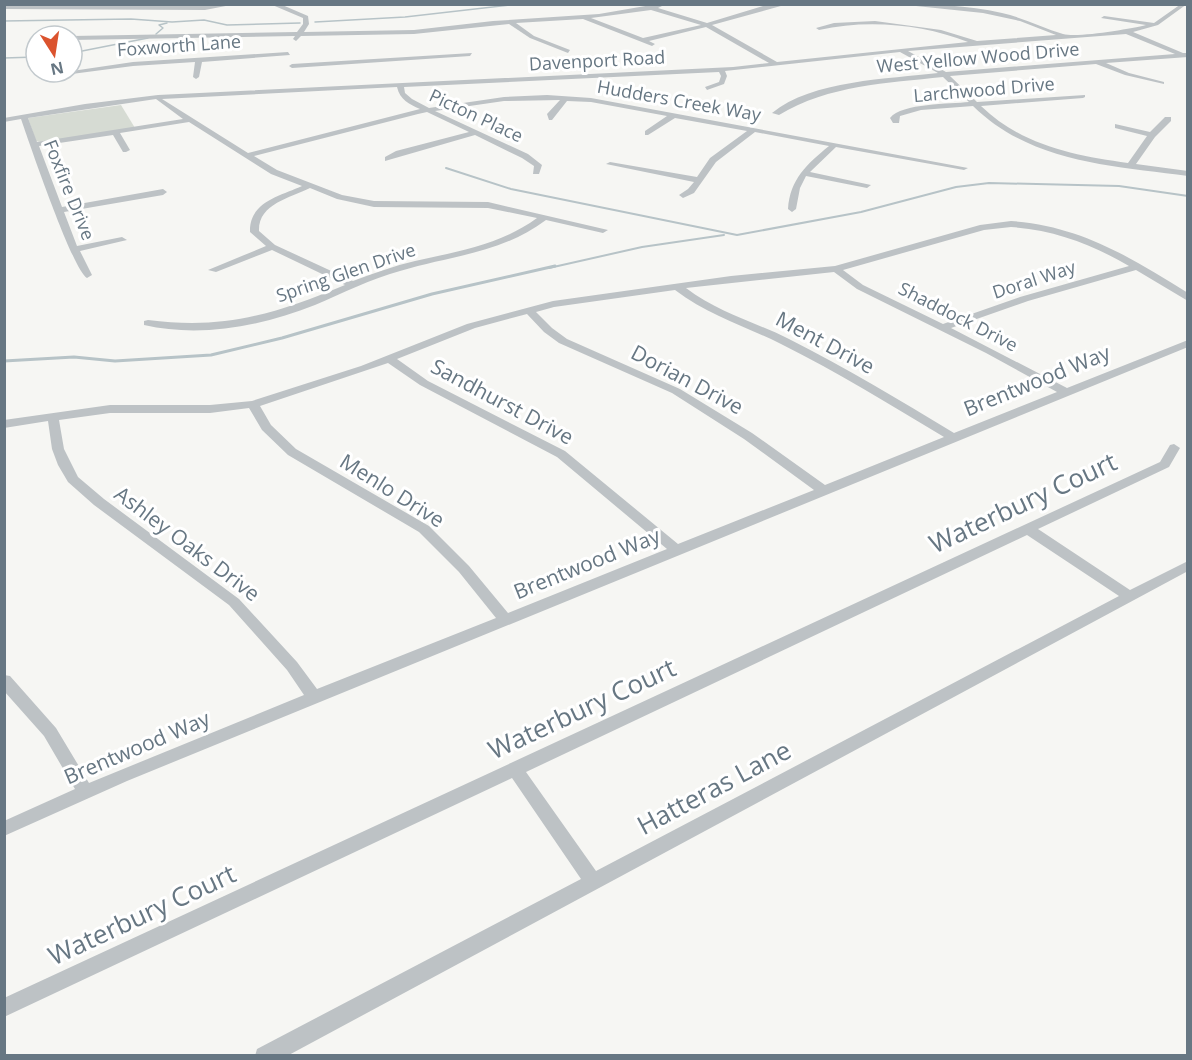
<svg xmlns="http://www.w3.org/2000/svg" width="1192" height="1060" font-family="'Open Sans',sans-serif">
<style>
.green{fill:#d6dbd3}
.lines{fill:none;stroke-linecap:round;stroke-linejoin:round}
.stream-far2{stroke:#b7c3c7;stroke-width:1.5}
.stream-far1{stroke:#b7c3c7;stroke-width:2}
.stream{stroke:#b7c3c7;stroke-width:3}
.minor{fill:#bdc2c5;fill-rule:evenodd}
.labels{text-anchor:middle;stroke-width:6;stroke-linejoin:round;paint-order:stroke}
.far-street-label{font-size:18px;fill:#677783;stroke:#fff}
.street-label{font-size:21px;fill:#677783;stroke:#fff}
.near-street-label{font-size:26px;fill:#677783;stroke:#fff}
</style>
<rect width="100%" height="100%" fill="#f6f6f3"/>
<polygon class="green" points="121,105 135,128 41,142 36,141 28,118"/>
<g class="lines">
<g class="stream-far2">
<polyline points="1070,4 1141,4"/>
<polyline points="4,21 131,19 172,22 204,20 227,25 300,23"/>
<polyline points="315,22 405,17 518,4"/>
<polyline points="156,34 163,28 159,25 167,23"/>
<polyline points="72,53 148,38"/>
<polyline points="4,58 36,57"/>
</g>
<g class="stream-far1">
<polyline points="446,168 511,189 737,235 861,212 956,187 989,183 1119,186 1188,196"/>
<polyline points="549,268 642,247 724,235"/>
</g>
<polyline class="stream" points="4,361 74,357 115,361 211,355 282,338 432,294 555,266"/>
<g class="minor">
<polygon points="218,4 236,4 205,10 4,9 4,5 205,6"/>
<path d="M270,4h10l28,12 1,8 -5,8 110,-2 79,-9 106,-7 58,-10h9l-8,4 49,15 56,-17 25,-2 -76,21 65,37 191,-20c-45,-18 -101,-23 -149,-12l-3,-2 18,-5 41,-2 66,9 36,11 79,-6 -36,-14 -37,-8 -86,-9c35,0 70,1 105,9 22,5 41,15 61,21 15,4 67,-5 83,-9l-45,-7 3,-2 50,7 27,-19h6l-29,21 -25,7 50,21h5v4l-82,6 23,10 35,9v2l-39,-9 -29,-11 -146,12 27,26 108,-7v2l-2,1 -102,8c40,39 94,50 147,57l19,-27 -32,-8v-4l35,8 15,-15h6v4l-16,16 -19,27 52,7v5c-76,-10 -157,-13 -215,-70l-52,4 -21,6 -1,7h-6l-3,-5c12,-15 60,-14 79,-16l-26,-25c-56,6 -114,8 -164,38l-7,-2c40,-33 117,-34 166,-40l-38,-21 -175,19 2,5 -3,8 -17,6 -2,-3 14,-5 2,-6 -2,-4 -315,15 1,6 7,6 17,9 75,-11 43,-2 44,3 377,70 -4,2 -128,-23 -26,25 61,13 -4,3 -61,-12 -6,12 -4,21 -4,3 -4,-3c2,-30 19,-45 41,-63l-74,-14 -39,30 -22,31 -11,5 -4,-3 9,-6 6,-7 -88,-18 4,-2 87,15 13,-19 37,-27 -72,-13 -27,17h-3v-4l22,-15 -76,-14 -24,-1 -15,19h-3l-2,-6 13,-14 -56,1 -69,10 93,43 14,11 -3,9h-6l1,-8 -12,-8 -47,-23 -90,26v-4l11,-6 73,-19 -42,-20 -9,2 -164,42 23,14 65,25 32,6 114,1 120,28 -5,3 -57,-13c-46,34 -93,35 -146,51 -29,8 -57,22 -85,34 -53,21 -114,33 -171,20v-4l4,-1c77,10 127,-6 197,-35l-73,-35 -56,22 -8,-2 58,-24 -16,-14c-1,-30 30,-36 52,-46l-31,-12 -82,-52 -69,11 10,17 -4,2h-3l-10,-17 -74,11 23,61 101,-18 4,3 -4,3 -99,17 13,34 45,-9 5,3 -47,11 12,24 -5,3c-14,-7 -58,-136 -66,-159l-17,3v-4l81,-14 73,-9 575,-28 36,-4 -63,-36 -57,14 6,3 -3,2 -69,-27 -67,4 18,13 36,14 -2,3 -38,-15 -21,-14 -95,10 -113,2 -5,5 -3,-2 2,-3 -223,4v-4l225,-4 6,-8v-6zM651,10l50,15 -58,13 -52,-20zM1126,34l49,20 -229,18 -38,-21zM397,87c3,13 12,17 23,22l-172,44 -86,-54zM156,99l27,20 -146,23 -9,-24zM310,188l27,11 37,8 114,1 49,10c-37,27 -78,33 -122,43 -21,5 -41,12 -62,20l-78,-36 -16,-14c-1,-27 31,-33 51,-43z"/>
<polygon points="288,52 290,55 202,62 199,77 196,79 193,77 195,62 133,66 41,78 38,76 133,62"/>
<polygon points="472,53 470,56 292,68 289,66 292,64"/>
<path d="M1011,221c70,5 119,36 177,72v8l-52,-31 -108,31 -77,27 116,60 121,-48v7l-1061,434 -123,55v-15l71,-32 -31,-53 -40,-45v-16l6,1 46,52 33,55 215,-88 -17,-25 -58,-65 -135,-100 -26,-23 -10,-17 -6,-16 -4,-28 -44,7v-8l106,-15h100l42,-4 109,-35 106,-42 86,-23 178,-25 104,-10 145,-41zM1011,227c44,3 80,17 118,39l-109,31 -77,27 -80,-39 -20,-15 141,-40zM834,272l23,17 129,64 71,39 -103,41c-54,-33 -108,-65 -165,-94 -34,-17 -72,-27 -103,-51zM675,290c33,25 70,36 106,54 56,28 110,61 163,93l-119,48 -73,-52 -72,-44 -113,-50 -15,-11 -16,-16 18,-5zM527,314l17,18 15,11 113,50 72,46 70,51 -136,54 -113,-93 -137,-70 -31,-22 78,-31zM388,363l32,22 137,72 110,92 -159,64 -39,-47 -40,-40 -133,-77 -25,-24 -11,-19zM249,408l13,22 26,25 131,77 40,40 37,46 -179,71 -20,-27 -58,-63 -135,-100 -26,-22 -14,-28 -5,-29 51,-7h100z"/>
<path d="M1174,444l6,4 -11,19 -131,62 92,61 58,-29v10l-901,485h-32l2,-7 324,-170 -69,-101 -508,239v-19l1156,-536 10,-17zM1027,535l92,61 -523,275 -70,-99z"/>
</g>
</g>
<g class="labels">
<g class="far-street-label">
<text transform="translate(179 46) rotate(-4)" y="6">Foxworth Lane</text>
<text transform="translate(978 58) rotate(-5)" y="6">West Yellow Wood Drive</text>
<text transform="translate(597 61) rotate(-3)" y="6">Davenport Road</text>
<text transform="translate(984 90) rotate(-5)" y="6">Larchwood Drive</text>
<text transform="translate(679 101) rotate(10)" y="6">Hudders Creek Way</text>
<text transform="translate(476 116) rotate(25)" y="6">Picton Place</text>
<text transform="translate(69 190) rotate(68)" y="6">Foxfire Drive</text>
<text transform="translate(346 273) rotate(-19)" y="6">Spring Glen Drive</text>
<text transform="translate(1034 280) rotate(-18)" y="6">Doral Way</text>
<text transform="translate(958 317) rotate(27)" y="6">Shaddock Drive</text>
</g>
<g class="street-label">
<text transform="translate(825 343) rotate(28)" y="7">Ment Drive</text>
<text transform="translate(687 380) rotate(28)" y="7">Dorian Drive</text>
<text transform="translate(1037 381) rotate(-22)" y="7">Brentwood Way</text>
<text transform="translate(502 402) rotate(28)" y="7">Sandhurst Drive</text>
<text transform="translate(392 491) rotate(32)" y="7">Menlo Drive</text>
<text transform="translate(187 544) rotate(37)" y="7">Ashley Oaks Drive</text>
<text transform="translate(587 564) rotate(-22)" y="7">Brentwood Way</text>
<text transform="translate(137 748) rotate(-23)" y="7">Brentwood Way</text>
</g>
<g class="near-street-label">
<text transform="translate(1023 503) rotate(-25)" y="9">Waterbury Court</text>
<text transform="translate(582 709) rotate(-25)" y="9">Waterbury Court</text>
<text transform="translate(714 788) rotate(-28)" y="9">Hatteras Lane</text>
<text transform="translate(142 915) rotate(-25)" y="9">Waterbury Court</text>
</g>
</g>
<rect width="1192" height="1060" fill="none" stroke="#677783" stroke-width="12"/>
<g transform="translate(54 54) rotate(168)"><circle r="28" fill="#ffffff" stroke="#c2c9cd" stroke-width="1.5"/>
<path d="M0-4.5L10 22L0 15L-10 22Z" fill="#db532e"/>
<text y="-9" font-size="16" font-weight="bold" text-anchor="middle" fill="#677783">N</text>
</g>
</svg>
